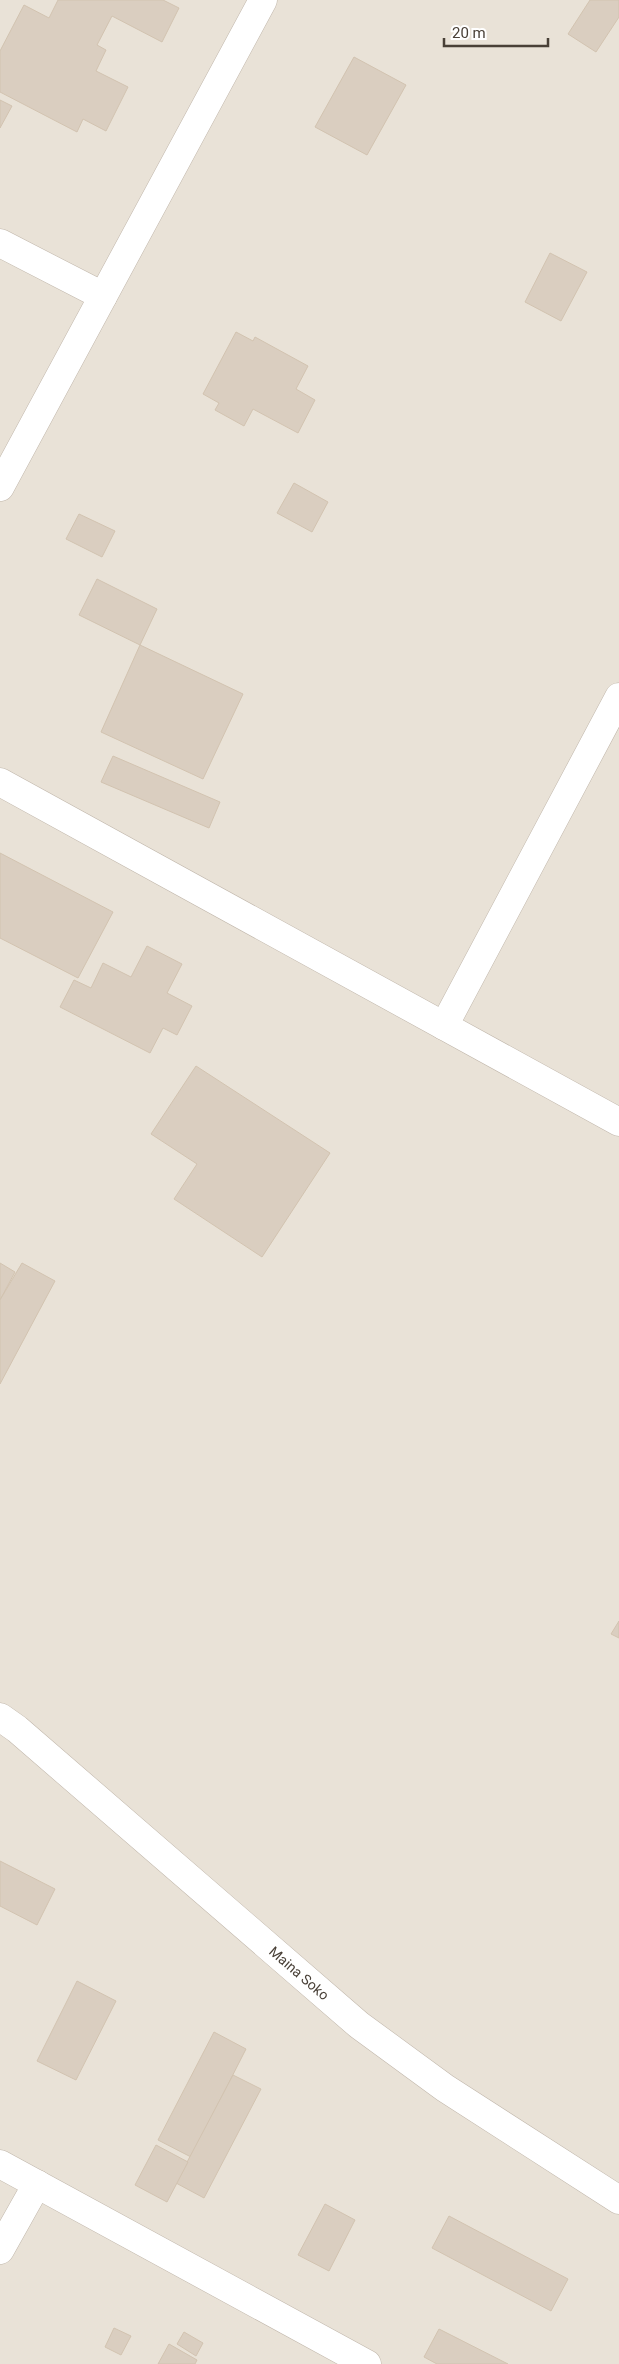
<svg xmlns="http://www.w3.org/2000/svg" width="619" height="2364" font-family="Roboto,sans-serif">
<style>
.residential{fill:#e9e2d7}
.building{fill:#dacec0;stroke:#d2c3b0}
.lines{fill:none;stroke-linecap:round;stroke-linejoin:round}
.minor-casing{stroke:#c1b7ab;stroke-width:29}
.tertiary-casing{stroke:#c1b7ab;stroke-width:29}
.minor{stroke:#fff;stroke-width:28}
.tertiary{stroke:#fff;stroke-width:28}
.labels{text-anchor:middle;stroke-width:4;stroke-linejoin:round;paint-order:stroke}
.street-label{font-size:14px;fill:#494037;stroke:#fff}
</style>
<rect width="100%" height="100%" fill="#f5f0e9"/>
<rect class="residential" x="0" y="0" width="619" height="2364"/>
<g class="building">
<polygon points="58,0 163,0 179,8 162,42 112,16 97,45 106,50 96,71 128,87 106,131 83,119 77,132 0,92 0,51 24,5 49,18"/>
<polygon points="590,0 619,0 619,17 596,52 568,34"/>
<polygon points="354,57 406,85 367,155 315,127"/>
<polygon points="0,100 12,106 0,128"/>
<polygon points="550,253 587,272 561,321 525,302"/>
<polygon points="236,332 253,341 255,337 308,366 296,389 315,400 298,433 253,409 244,426 215,410 219,403 203,394"/>
<polygon points="294,483 328,502 312,532 277,513"/>
<polygon points="79,514 115,531 102,557 66,539"/>
<polygon points="97,579 157,609 140,645 79,615"/>
<polygon points="140,645 243,694 203,779 101,732"/>
<polygon points="113,756 220,802 209,828 101,782"/>
<polygon points="0,853 113,912 78,978 0,938"/>
<polygon points="147,946 182,964 167,993 192,1006 177,1035 163,1028 150,1053 60,1007 74,980 91,988 103,963 131,977"/>
<polygon points="196,1066 330,1153 262,1257 174,1199 197,1164 151,1134"/>
<polygon points="0,1263 15,1272 0,1300"/>
<polygon points="22,1263 55,1281 0,1384 0,1300"/>
<polygon points="619,1621 619,1638 611,1634"/>
<polygon points="0,1861 55,1889 37,1925 0,1906"/>
<polygon points="77,1981 116,2001 76,2080 37,2061"/>
<polygon points="214,2032 246,2049 191,2157 158,2140"/>
<polygon points="233,2075 261,2089 204,2198 176,2183"/>
<polygon points="156,2145 188,2162 167,2202 135,2185"/>
<polygon points="325,2204 355,2220 329,2271 298,2255"/>
<polygon points="449,2216 568,2279 551,2311 432,2248"/>
<polygon points="114,2328 131,2336 121,2355 105,2347"/>
<polygon points="439,2329 508,2364 437,2364 424,2357"/>
<polygon points="184,2332 203,2343 196,2356 177,2344"/>
<polygon points="169,2344 197,2360 195,2364 158,2364"/>
</g>
<g class="lines">
<g class="minor-casing">
<g id="minor">
<polyline points="0,243 103,296"/>
<polyline points="0,487 263,0"/>
<polyline points="0,782 619,1122"/>
<polyline points="444,1026 619,697"/>
<polyline points="0,2164 367,2364"/>
<polyline points="0,2250 37,2184"/>
</g>
</g>
<g class="tertiary-casing">
<g id="tertiary">
<path id="s1" d="M0,1717l17,12 342,296 86,63 174,112"/>
</g>
</g>
<use href="#minor" class="minor"/>
<use href="#tertiary" class="tertiary"/>
</g>
<g class="labels">
<g class="street-label">
<text dy="5" stroke="none"><textPath href="#s1" startOffset="394">Maina Soko</textPath></text>
</g>
</g>
<path d="M444 38v8h104v-8" fill="none" stroke="#494037" stroke-width="2.5"/>
<text x="452" y="38" font-size="15" fill="#494037" stroke="#ffffff" stroke-width="4" paint-order="stroke">20 m</text>
</svg>
